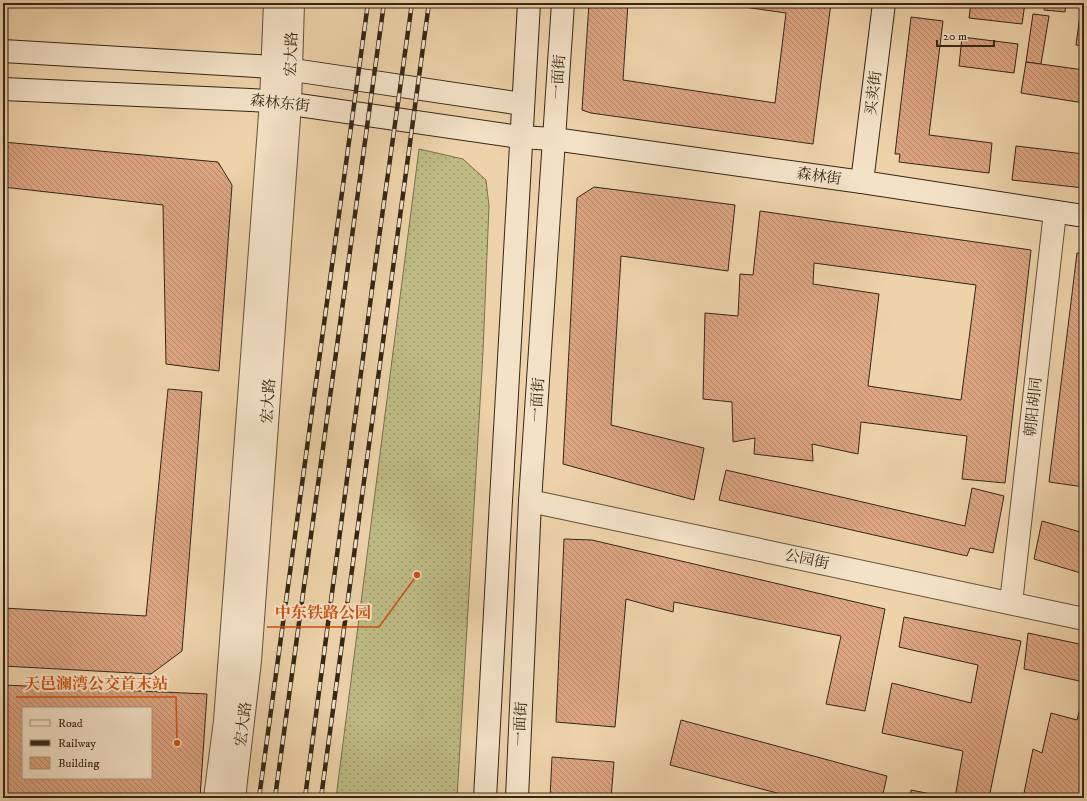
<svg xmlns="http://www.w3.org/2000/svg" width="1087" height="801" font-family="'IM FELL DW Pica','Noto Serif SC',serif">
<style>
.grass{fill:url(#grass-dots);stroke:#79714e}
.building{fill:url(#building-back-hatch);stroke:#342718;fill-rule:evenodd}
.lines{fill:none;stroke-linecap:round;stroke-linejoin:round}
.tertiary-casing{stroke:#62523c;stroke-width:24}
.secondary-casing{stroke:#342718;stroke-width:24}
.tertiary{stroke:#f4e2c8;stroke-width:22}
.secondary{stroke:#f4e2c8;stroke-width:22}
.rail-casing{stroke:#342718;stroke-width:4.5}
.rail{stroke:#f4e2c8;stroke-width:3;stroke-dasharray:9;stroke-linecap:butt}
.labels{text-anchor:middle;stroke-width:4;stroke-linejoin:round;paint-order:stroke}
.street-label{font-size:15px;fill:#342718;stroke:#f4e2c8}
.leader{fill:none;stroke:#cd520e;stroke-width:1.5}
.callout-dot{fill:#cd520e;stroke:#f4e2c8;stroke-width:1.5}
.callout-label{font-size:16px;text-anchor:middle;font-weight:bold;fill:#cd520e;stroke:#f4e2c8;stroke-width:4;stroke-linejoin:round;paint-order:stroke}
</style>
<defs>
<pattern id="grass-dots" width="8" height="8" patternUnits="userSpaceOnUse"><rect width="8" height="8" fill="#bebb85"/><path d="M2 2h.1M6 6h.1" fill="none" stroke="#9b986c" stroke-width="1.8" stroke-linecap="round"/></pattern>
<pattern id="building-back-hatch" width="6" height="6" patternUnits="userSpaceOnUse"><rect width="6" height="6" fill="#dda582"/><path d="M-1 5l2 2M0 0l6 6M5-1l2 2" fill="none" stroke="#b48669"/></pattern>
</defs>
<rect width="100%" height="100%" fill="#eed3aa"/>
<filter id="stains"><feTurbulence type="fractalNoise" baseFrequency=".005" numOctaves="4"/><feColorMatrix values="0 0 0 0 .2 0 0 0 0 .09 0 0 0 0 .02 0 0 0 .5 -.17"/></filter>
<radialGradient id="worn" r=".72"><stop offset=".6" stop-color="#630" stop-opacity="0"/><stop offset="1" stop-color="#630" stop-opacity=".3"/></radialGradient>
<polygon class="grass" points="419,149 463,159 486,180 489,206 483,352 457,798 336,798"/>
<g class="building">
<polygon points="589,3 628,3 623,80 775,103 786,13 716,3 831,3 813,144 591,113 582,110"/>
<polygon points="917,3 949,3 949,7"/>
<polygon points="971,3 1025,3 1022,24 969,18"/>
<polygon points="1045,3 1066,3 1065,12 1044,10"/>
<polygon points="1033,14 1049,16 1041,64 1026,62"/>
<polygon points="1080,15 1084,15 1084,46 1076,45"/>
<polygon points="911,17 943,21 929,135 992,143 989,173 899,162 900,154 895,154"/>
<polygon points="962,37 1018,44 1014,73 959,66"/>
<polygon points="1026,62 1084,70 1084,103 1021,93"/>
<polygon points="3,142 218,162 232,185 219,371 166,364 163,205 3,187"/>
<polygon points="1016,146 1084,154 1084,188 1012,180"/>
<polygon points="594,187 735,205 728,271 621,256 611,425 704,448 694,500 563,464 577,198"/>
<path d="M760,211l271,39 -26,233 -43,-4 5,-43 -106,-14 -3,32 -46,-10 1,17 -59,-7 1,-16 -22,4 -1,-40 -29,-3 2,-86 33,3 2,-42 13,1zM814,263l162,22 -15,115 -93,-14 11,-92 -66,-10z"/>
<polygon points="1077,253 1084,254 1084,487 1049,482"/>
<polygon points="168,389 202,392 182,651 151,674 3,666 3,608 146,616"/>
<polygon points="726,470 965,526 972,488 1004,496 993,553 970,548 967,556 719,500"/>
<polygon points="1042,521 1084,533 1084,574 1034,559"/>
<polygon points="564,539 592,540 885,609 865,711 826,704 841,636 674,602 673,612 626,599 615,727 556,722"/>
<polygon points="904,617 1021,641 989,798 955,798 963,751 882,733 892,683 971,703 978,665 899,647"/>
<polygon points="1028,633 1084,645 1084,682 1024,669"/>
<path d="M3,685l204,9 -7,104h-197zM23,708h128v70h-128z"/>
<polygon points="1084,692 1084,798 1023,798 1033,749 1042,753 1051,713 1077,720"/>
<polygon points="681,720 887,776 882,798 796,798 670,765"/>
<polygon points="552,757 614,762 611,798 550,798"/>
<polygon points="911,790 951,798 910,798"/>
</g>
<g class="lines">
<g class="tertiary-casing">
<g id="tertiary">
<polyline points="530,501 1084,619"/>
<polyline points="1011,603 1055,212"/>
<polyline points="215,798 225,721 231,641 271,101 275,3"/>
<polyline points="234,798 250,661 290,104 293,3"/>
</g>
</g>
<g class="secondary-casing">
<g id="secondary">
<polyline points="3,51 273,67 522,104"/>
<polyline points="3,89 271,101 519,137 554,139 862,182 1084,216"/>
<polyline points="862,182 884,3"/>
<path d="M485,798c15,-265 27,-530 44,-795"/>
<polyline points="517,798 530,501 563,3"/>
</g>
</g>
<use href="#tertiary" class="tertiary"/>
<use href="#secondary" class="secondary"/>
<g class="rail-casing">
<g id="rail">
<polyline points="259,798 368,3"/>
<polyline points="275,798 384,3"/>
<polyline points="305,798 376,259 412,3"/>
<polyline points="321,798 429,3"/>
</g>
</g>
<use href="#rail" class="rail"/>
</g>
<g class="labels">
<g class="street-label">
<text transform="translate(291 54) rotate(-88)" y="5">宏大路</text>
<text transform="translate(558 77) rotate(-86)" y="5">一面街</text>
<text transform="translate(873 93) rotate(-83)" y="5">买卖街</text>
<text transform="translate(280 103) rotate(6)" y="5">森林东街</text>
<text transform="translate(819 176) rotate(8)" y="5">森林街</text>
<text transform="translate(537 400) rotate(-86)" y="5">一面街</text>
<text transform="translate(268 401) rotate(-86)" y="5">宏大路</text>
<text transform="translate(1033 407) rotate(-84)" y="5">朝阳胡同</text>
<text transform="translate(807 559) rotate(12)" y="5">公园街</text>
<text transform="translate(243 724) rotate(-83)" y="5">宏大路</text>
<text transform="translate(520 724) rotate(-87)" y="5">一面街</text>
</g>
</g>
<path class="leader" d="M417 575L379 627H267M177 743L176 697H16"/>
<g class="callout-dot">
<circle cx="417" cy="575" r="4"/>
<circle cx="177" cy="743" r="4"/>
</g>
<g class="callout-label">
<text x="323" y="618">中东铁路公园</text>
<text x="96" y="689">天邑澜湾公交首末站</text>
</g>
<rect width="1087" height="801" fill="none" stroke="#eed3aa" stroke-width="16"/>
<rect x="4" y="4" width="1079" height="793" fill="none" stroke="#342718" stroke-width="2"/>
<rect x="8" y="8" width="1071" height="785" fill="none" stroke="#342718"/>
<rect x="22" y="707" width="130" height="72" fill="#f4e2c8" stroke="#a79782"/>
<rect x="30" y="720" width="20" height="6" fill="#f4e2c8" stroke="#a79782"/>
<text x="58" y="727" font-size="12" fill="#342718">Road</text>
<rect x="30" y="740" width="20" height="6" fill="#342718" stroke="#a79782"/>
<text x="58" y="747" font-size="12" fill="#342718">Railway</text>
<rect x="30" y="757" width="20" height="12" fill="url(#building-back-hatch)" stroke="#a79782"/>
<text x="58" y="767" font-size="12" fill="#342718">Building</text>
<path d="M937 40v6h57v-6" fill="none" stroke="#342718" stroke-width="2"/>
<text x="943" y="40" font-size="12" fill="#342718" stroke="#f4e2c8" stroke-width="3" paint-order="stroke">20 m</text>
<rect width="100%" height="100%" filter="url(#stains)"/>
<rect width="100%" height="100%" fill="url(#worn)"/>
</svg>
